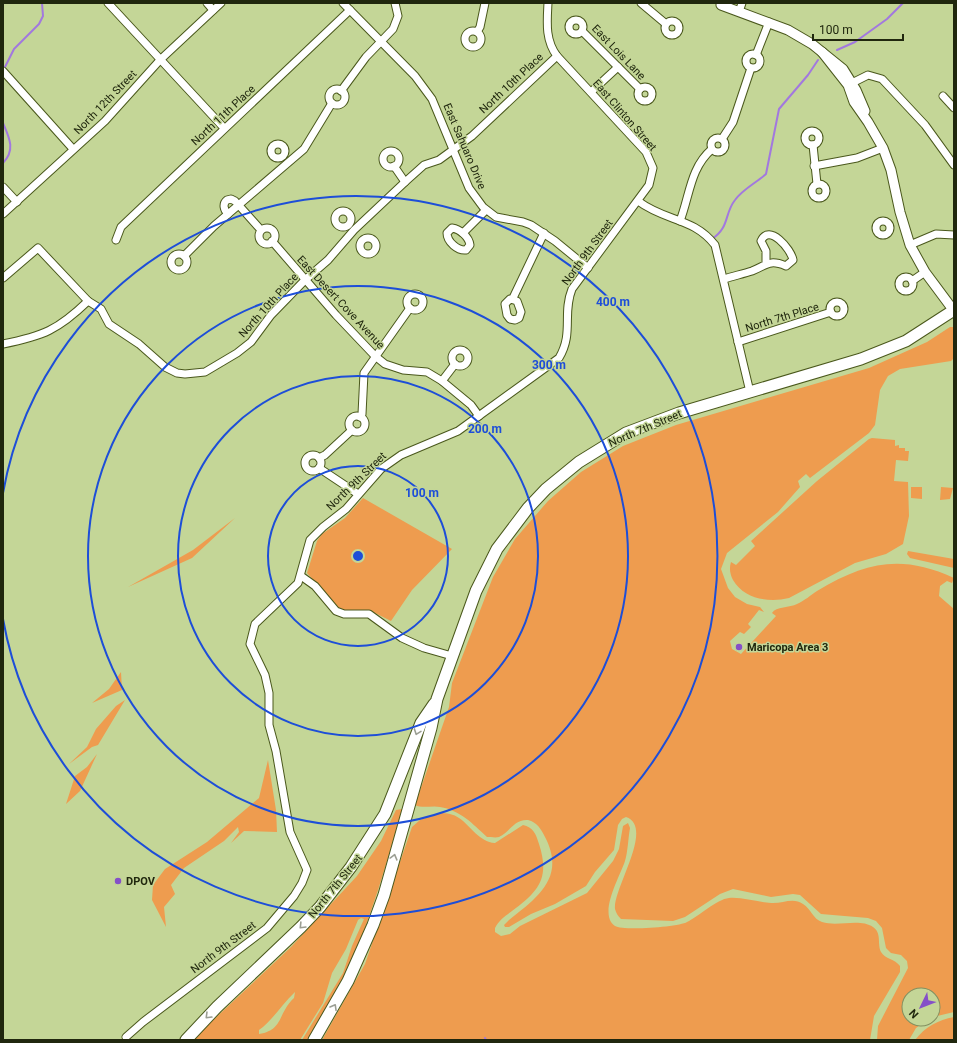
<svg xmlns="http://www.w3.org/2000/svg" width="957" height="1043" font-family="Roboto,sans-serif">
<style>
.green{fill:#ee9c4f;fill-rule:evenodd}
.lines{fill:none;stroke-linecap:round;stroke-linejoin:round}
.stream{stroke:#a278df;stroke-width:2}
.minor-casing{stroke:#4a581c;stroke-width:9}
.tertiary-casing{stroke:#4a581c;stroke-width:11}
.primary-casing{stroke:#4a581c;stroke-width:13}
.minor{stroke:#fff;stroke-width:7}
.tertiary{stroke:#fff;stroke-width:9}
.primary{stroke:#fff;stroke-width:11}
.oneway{stroke:#9b9e93}
.ring{fill:none;stroke:#1d4ed8;stroke-width:2}
.poi-dot{fill:#8550c8;stroke:#c4d697;stroke-width:1.5}
.labels{text-anchor:middle;stroke-width:3;stroke-linejoin:round;paint-order:stroke}
.street-label{font-size:11px;fill:#20270e;stroke:#c4d697}
.poi-label{font-size:11px;font-weight:bold;fill:#20270e;stroke:#c4d697;text-anchor:start}
.centre{fill:#1d4ed8;stroke:#c4d697;stroke-width:2}
.ring-label{font-size:12px;text-anchor:middle;font-weight:bold;fill:#1d4ed8;stroke:#c4d697;stroke-width:3;stroke-linejoin:round;paint-order:stroke}
</style>
<rect width="100%" height="100%" fill="#c4d697"/>
<g class="green">
<path d="M950,327h4v31l-3,3 -51,8 -12,7 -8,14 -5,35 -6,8 -59,45 -4,-4 -8,7 2,6 -22,25 -51,41 -6,16 7,19 7,9 12,7 13,3 4,5 -5,-2 -11,14 3,3 -7,7 -4,-2 -10,9 2,8 9,5 35,-38 -4,-3c4,-7 18,-5 25,-9 7,-3 14,-9 20,-13 49,-29 84,-37 137,-13l-2,5 -5,-2 -7,5 -1,10 15,13v403l-21,5v-22h-24v24h19l-12,9 -7,12h-32l1,-14 30,-58 -1,-7 -6,-6 -10,-2 -5,-5 -4,-20 -6,-7 -8,-3 -47,-4 -21,-19 -7,-1 -22,3 -38,-8 -13,5 -35,23 -12,4 -52,-2c-3,-3 -5,-6 -6,-10 -2,-21 40,-82 11,-92l-4,2 -4,6 -4,25 -19,22 -9,14 -31,18 -24,10 -22,13h-4l-1,-2 5,-5c29,-23 57,-43 36,-83 -4,-8 -8,-15 -17,-17 -14,-1 -18,12 -29,17 -3,1 -9,0 -12,0 -14,-13 -27,-27 -47,-30 -8,-2 -17,2 -25,-2l34,-98 3,-24 41,-106 22,-38 33,-38 33,-29 42,-26 53,-21 193,-57 58,-26z"/>
<path d="M872,438l23,2v6l4,-1v3h6v3h4l-1,10 -12,-1 -2,21 14,1 1,34 -6,28 -17,10 -31,9 -66,35c-20,5 -45,1 -56,-18 -3,-6 -4,-12 -2,-18l5,3 19,-19 -4,-5 66,-60 52,-42z"/>
<polygon points="911,487 922,487 922,499 911,498"/>
<polygon points="941,487 953,488 950,499 940,500"/>
<polygon points="363,498 452,549 412,590 391,621 371,611 341,611 307,573 317,541 322,534 345,518"/>
<polygon points="235,518 192,558 128,587 193,550"/>
<polygon points="908,551 954,559 954,568 910,558 907,554"/>
<polygon points="121,672 122,690 92,703 109,689"/>
<polygon points="125,700 98,745 92,747 69,764 87,747 96,729 116,706"/>
<polygon points="97,754 80,791 66,804 75,776 87,767"/>
<polygon points="268,760 276,810 277,832 244,831 231,843 239,832 238,827 224,841 184,868 171,885 175,894 164,907 166,927 152,900 153,885 165,869 207,842 259,798"/>
<path d="M402,809c-15,54 -31,108 -53,159 -12,25 -27,49 -41,72h-6l41,-67 9,-27 12,-27 -3,-1 -3,2 -12,29 -14,24 -9,30 -23,37h-108l99,-93 66,-71 24,-35 15,-31zM295,992l-1,6c-17,16 -10,32 -35,36v-4c14,-10 23,-26 36,-38z"/>
<path d="M440,813c6,0 14,1 19,5 12,8 20,24 36,25l28,-18c10,2 13,9 16,19 11,34 0,47 -27,67 -7,5 -13,9 -17,17v4l6,4 9,-2 10,-8 67,-33 26,-32 6,-12 4,-23 5,-3 2,5c-2,11 -2,23 -5,33 -5,15 -23,46 -14,61 1,1 2,3 4,4 8,5 64,1 72,-4 11,-5 30,-23 42,-24 14,-1 27,4 42,5 11,1 22,-6 32,1 8,5 10,15 19,18 16,5 38,-4 51,5 9,6 4,17 8,25 4,7 14,7 19,14v6l-26,44 -4,24h-548l43,-76 47,-137 8,-7z"/>
<path d="M954,1017v23h-39c10,-13 23,-20 39,-23z"/>
</g>
<g class="lines">
<g class="stream">
<polyline points="837,50 855,42 887,19 903,3"/>
<polyline points="4,69 14,49 39,24 43,16 42,3"/>
<path d="M3,123c6,14 13,27 0,40"/>
<path d="M712,239c18,-12 12,-25 23,-39 8,-11 21,-17 31,-26l13,-65 29,-34 10,-15"/>
<polyline points="485,1038 486,1040"/>
</g>
<g class="minor-casing">
<g id="minor">
<polyline points="108,3 224,128"/>
<polyline points="207,3 213,10"/>
<polyline points="343,3 415,76 432,99 469,188 483,207 496,217 523,222 531,225 555,241 588,268"/>
<polyline points="641,3 666,24"/>
<polyline points="739,12 742,3"/>
<circle cx="576" cy="27" r="7"/>
<circle cx="672" cy="28" r="7"/>
<polyline points="582,31 640,89"/>
<circle cx="473" cy="39" r="8"/>
<polyline points="477,32 480,27 485,3"/>
<circle cx="753" cy="61" r="7"/>
<polyline points="756,55 769,22"/>
<polyline points="3,71 73,149"/>
<polyline points="848,85 868,75 882,79 925,125 954,165"/>
<circle cx="645" cy="94" r="7"/>
<circle cx="337" cy="97" r="8"/>
<polyline points="341,91 366,57 393,29 398,16 395,3"/>
<polyline points="591,92 618,67"/>
<polyline points="943,96 954,108"/>
<circle cx="812" cy="138" r="7"/>
<circle cx="718" cy="145" r="7"/>
<polyline points="722,139 733,122 751,68"/>
<circle cx="278" cy="151" r="7"/>
<polyline points="813,145 817,184"/>
<circle cx="391" cy="159" r="8"/>
<polyline points="394,166 405,182"/>
<polyline points="814,166 857,158 883,148"/>
<circle cx="819" cy="191" r="7"/>
<polyline points="3,187 17,202"/>
<path d="M638,201c28,21 55,16 77,44l35,147"/>
<circle cx="343" cy="219" r="8"/>
<polyline points="3,214 105,121 160,60 221,3"/>
<path d="M228,214c-4,-4 -6,-10 -1,-14l4,-1 4,2 26,29"/>
<path d="M680,221c10,-26 10,-53 32,-72"/>
<circle cx="883" cy="228" r="7"/>
<path d="M452,228c8,1 17,9 18,17l-4,5c-8,1 -19,-8 -19,-17z"/>
<circle cx="267" cy="236" r="8"/>
<polyline points="463,233 486,210"/>
<circle cx="368" cy="246" r="8"/>
<polyline points="116,240 121,227 350,10"/>
<polyline points="272,241 336,315 375,356 385,364 403,370 427,372 442,381 471,405 479,416"/>
<polyline points="910,245 936,234 954,235"/>
<circle cx="179" cy="262" r="8"/>
<polyline points="184,256 214,226 304,149 332,103"/>
<circle cx="906" cy="284" r="7"/>
<polyline points="3,278 38,248 88,301 101,309 109,324 139,344 165,367 177,373 185,374 205,372 237,353 251,342 271,315 305,280 328,260 354,230 405,182 424,165 439,160 472,136 557,56"/>
<path d="M724,279c9,-3 19,-5 28,-8 15,-6 17,-12 34,-5l7,-6c-2,-11 -24,-37 -32,-19l5,10v12"/>
<polyline points="912,281 925,272"/>
<circle cx="415" cy="302" r="8"/>
<polyline points="513,298 544,233"/>
<polygon points="510,299 517,301 521,312 519,318 515,320 510,319 507,315 505,304"/>
<circle cx="837" cy="309" r="7"/>
<polyline points="738,342 831,312"/>
<path d="M3,344c40,-8 55,-14 85,-43"/>
<circle cx="460" cy="358" r="8"/>
<polyline points="442,381 455,364"/>
<circle cx="357" cy="424" r="8"/>
<polyline points="360,417 362,414 364,373 410,308"/>
<circle cx="313" cy="463" r="8"/>
<polyline points="319,458 325,455 352,430"/>
<polyline points="319,468 358,494"/>
<polyline points="301,576 315,586 336,611 344,614 369,614 402,638 424,648 452,656"/>
<path d="M126,1037l17,-15 124,-94 27,-32 8,-13 5,-13 -17,-38 -14,-81 -7,-26v-32l-4,-18 -15,-31 5,-20 43,-41 12,-43 13,-13 23,-18 35,-40 20,-14 57,-24 101,-73c15,-25 3,-44 13,-69l77,-104 4,-17 -7,-16 -89,-96c-12,-16 -10,-34 -9,-53"/>
</g>
</g>
<g class="tertiary-casing">
<g id="tertiary">
<polyline points="721,5 788,30 812,44 843,69 856,90 865,111"/>
<polyline points="822,52 848,85 854,102 868,122 883,148 891,170 900,212 910,245 925,272 954,311"/>
</g>
</g>
<g class="primary-casing">
<g id="primary">
<polyline points="186,1040 217,1007 301,927 320,907 351,867 385,814 421,723 434,704"/>
<polyline points="314,1040 348,981 373,925 384,895 431,728 437,699 476,591 497,549 528,508 546,489 579,462 626,433 679,413 861,359 906,341 954,310"/>
</g>
</g>
<use href="#minor" class="minor"/>
<use href="#tertiary" class="tertiary"/>
<use href="#primary" class="primary"/>
</g>
<defs><path id="oneway-chevron" d="M-2-3.5L2.5 0L-2 3.5" fill="none" stroke-width="1.6" stroke-linecap="round" stroke-linejoin="round"/></defs>
<g class="oneway">
<use href="#oneway-chevron" transform="translate(417 732) rotate(110)"/>
<use href="#oneway-chevron" transform="translate(394 857) rotate(-75)"/>
<use href="#oneway-chevron" transform="translate(302 926) rotate(134)"/>
<use href="#oneway-chevron" transform="translate(334 1007) rotate(-60)"/>
<use href="#oneway-chevron" transform="translate(208 1016) rotate(135)"/>
</g>
<g class="ring">
<circle cx="358" cy="556" r="90"/>
<circle cx="358" cy="556" r="180"/>
<circle cx="358" cy="556" r="270"/>
<path d="M3 493A360 360 0 1 1 3 619"/>
</g>
<g class="poi-dot">
<circle cx="739" cy="647" r="4"/>
<circle cx="118" cy="881" r="4"/>
</g>
<g class="labels">
<g class="street-label">
<text transform="translate(619 52) rotate(46)" y="4">East Lois Lane</text>
<text transform="translate(511 83) rotate(-43)" y="4">North 10th Place</text>
<text transform="translate(105 102) rotate(-46)" y="4">North 12th Street</text>
<text transform="translate(223 115) rotate(-43)" y="4">North 11th Place</text>
<text transform="translate(625 115) rotate(49)" y="4">East Clinton Street</text>
<text transform="translate(465 146) rotate(67)" y="4">East Sahuaro Drive</text>
<text transform="translate(587 252) rotate(-54)" y="4">North 9th Street</text>
<text transform="translate(341 302) rotate(47)" y="4">East Desert Cove Avenue</text>
<text transform="translate(268 305) rotate(-48)" y="4">North 10th Place</text>
<text transform="translate(782 317) rotate(-17)" y="4">North 7th Place</text>
<text transform="translate(645 428) rotate(-23)" y="4">North 7th Street</text>
<text transform="translate(356 481) rotate(-44)" y="4">North 9th Street</text>
<text transform="translate(335 886) rotate(-51)" y="4">North 7th Street</text>
<text transform="translate(223 947) rotate(-37)" y="4">North 9th Street</text>
</g>
<g class="poi-label">
<text x="747" y="651">Maricopa Area 3</text>
<text x="126" y="885">DPOV</text>
</g>
</g>
<circle cx="358" cy="556" r="6" class="centre"/>
<g class="ring-label">
<text x="613" y="306">400 m</text>
<text x="549" y="369">300 m</text>
<text x="485" y="433">200 m</text>
<text x="422" y="497">100 m</text>
</g>
<rect width="957" height="1043" fill="none" stroke="#20270e" stroke-width="8"/>
<g transform="translate(921 1007) rotate(227)"><circle r="19" fill="#c4d697" stroke="#829060"/>
<path d="M0-3L7 15L0 10L-7 15Z" fill="#8550c8"/>
<text y="-6" font-size="11" font-weight="bold" text-anchor="middle" fill="#20270e">N</text>
</g>
<path d="M813 34v6h90v-6" fill="none" stroke="#20270e" stroke-width="2"/>
<text x="819" y="34" font-size="12" fill="#20270e" stroke="#c4d697" stroke-width="3" paint-order="stroke">100 m</text>
</svg>
